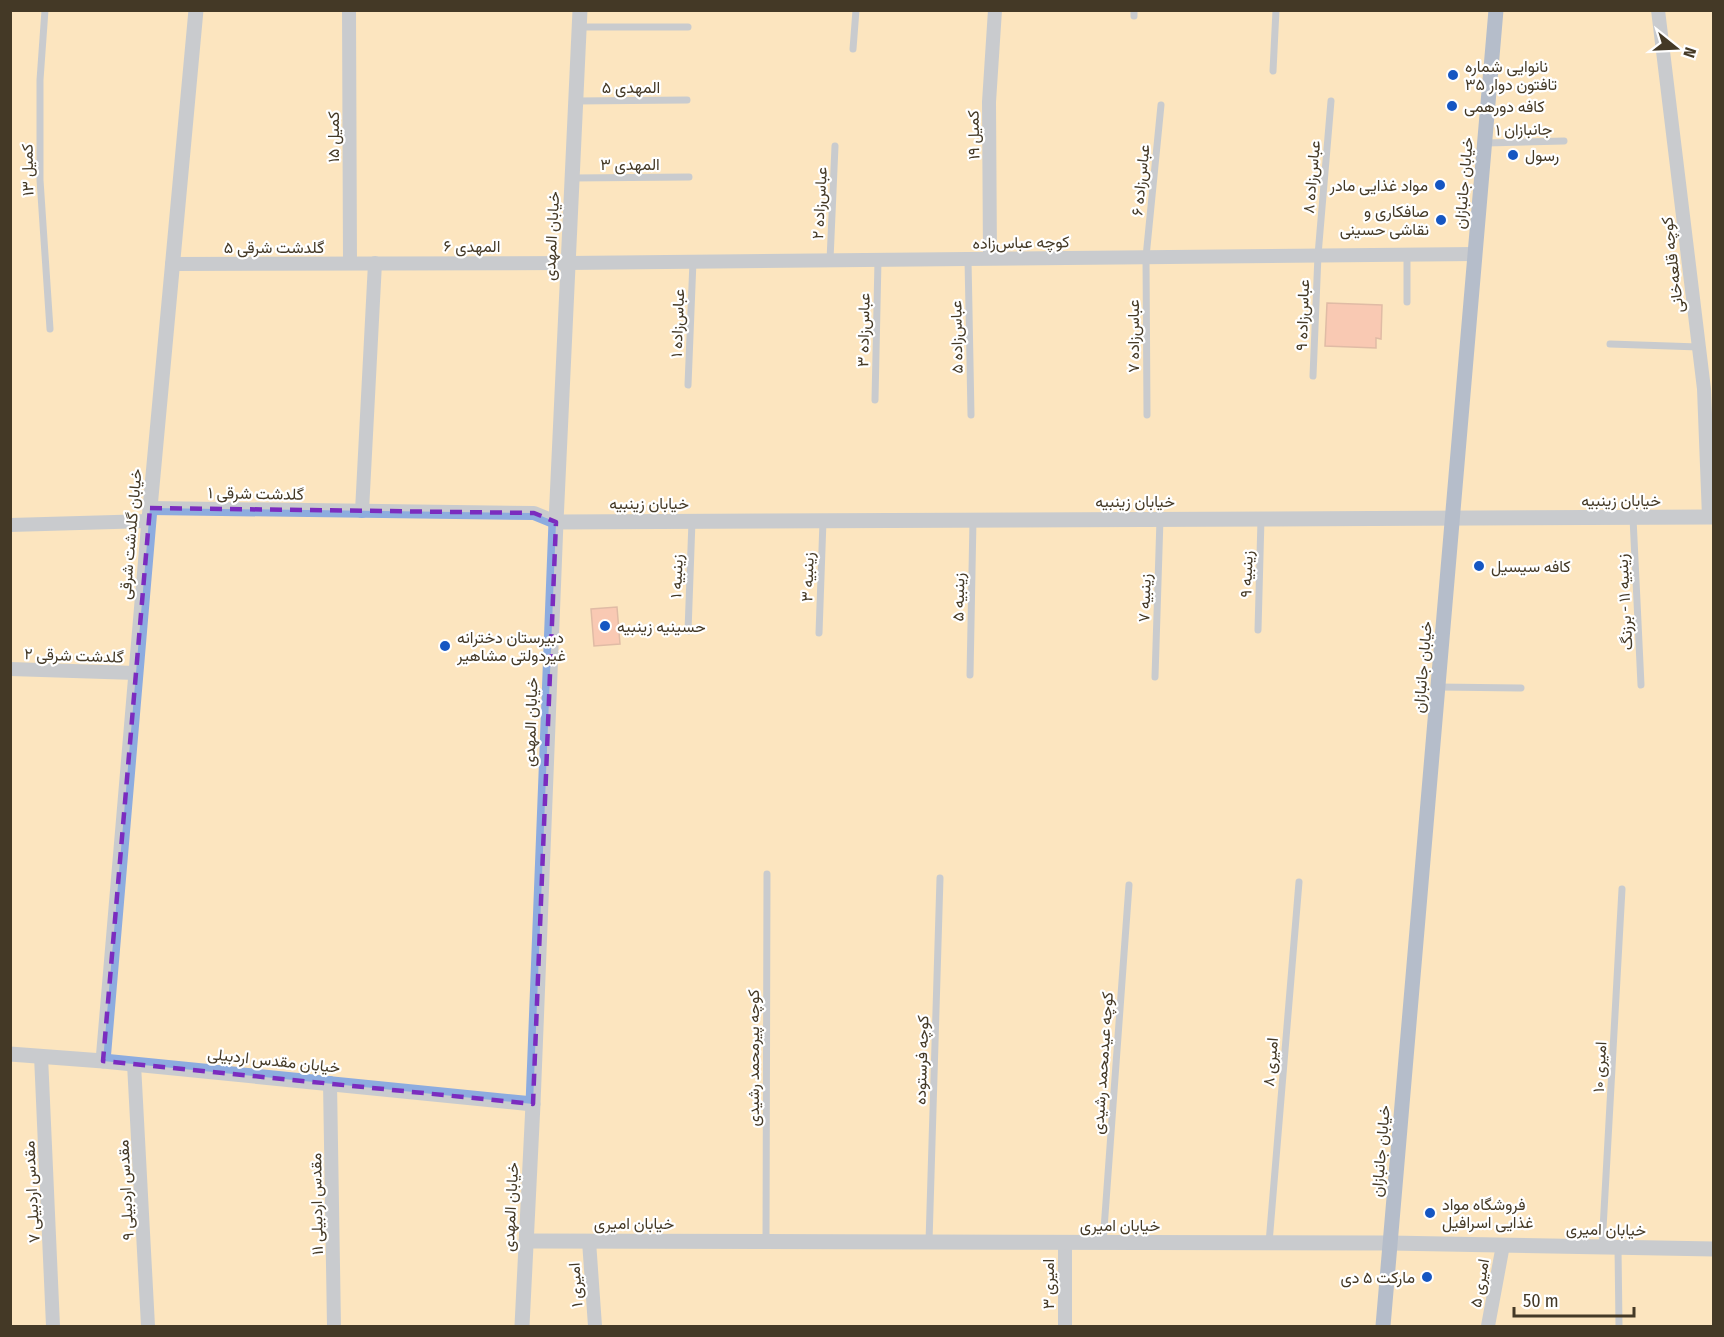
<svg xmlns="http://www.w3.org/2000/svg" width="1724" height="1337" font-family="'Fira Sans Condensed',Vazirmatn,sans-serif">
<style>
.building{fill:#f7a6a4;stroke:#bf8886;stroke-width:1.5}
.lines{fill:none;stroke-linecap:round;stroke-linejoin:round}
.service{stroke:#8dacdf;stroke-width:7}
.minor{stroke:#8dacdf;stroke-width:14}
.tertiary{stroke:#8dacdf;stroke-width:15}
.secondary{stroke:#608dd8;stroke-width:15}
.marked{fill:none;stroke:#7b2cbf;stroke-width:4.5;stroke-dasharray:12 8;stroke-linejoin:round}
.poi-dot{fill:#1556c2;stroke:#fff;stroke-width:2}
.labels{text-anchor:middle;stroke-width:4.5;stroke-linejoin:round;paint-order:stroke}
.poi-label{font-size:16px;fill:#443926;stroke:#fff;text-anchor:start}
.street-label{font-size:16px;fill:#443926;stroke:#fff}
</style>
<rect width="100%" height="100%" fill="#fce5bf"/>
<g class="building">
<polygon points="1327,303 1382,305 1381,339 1376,338 1376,348 1325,346"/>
<polygon points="617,607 620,644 594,646 591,609"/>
</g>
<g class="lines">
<g class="service">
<polyline points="45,10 40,80 40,180 50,329"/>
<polyline points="1134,16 1134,10"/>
<polyline points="580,27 688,27"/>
<polyline points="853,49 856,10"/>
<polyline points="1273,71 1276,10"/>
<polyline points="576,101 687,100"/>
<polyline points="1486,143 1564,141"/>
<polyline points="572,178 689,177"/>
<polyline points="968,259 971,415"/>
<polyline points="830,260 835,146"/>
<polyline points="1407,302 1407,254"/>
<polyline points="1610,344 1699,347"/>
<polyline points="1313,376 1318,255 1331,101"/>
<polyline points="688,385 693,261"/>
<polyline points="875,400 878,260"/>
<polyline points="1147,415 1146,257 1161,105"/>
<polyline points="1633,518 1641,685"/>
<polyline points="1258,630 1261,519"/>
<polyline points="688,631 692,521"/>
<polyline points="819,633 823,521"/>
<polyline points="970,675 973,520"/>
<polyline points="1155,677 1160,519"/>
<polyline points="1438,687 1521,688"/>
<polyline points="766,1241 767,874"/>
<polyline points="929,1242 940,878"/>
<polyline points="1103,1243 1129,885"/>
<polyline points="1269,1243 1299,882"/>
<polyline points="1602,1247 1622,889"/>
<polyline points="1618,1247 1619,1326"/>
</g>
<g class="minor">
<polyline points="349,10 350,263"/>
<polyline points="1658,10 1704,389 1709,517"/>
<polyline points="990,258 989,102 995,10"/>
<polyline points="172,264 568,263 1475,254"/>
<polyline points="150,508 534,513 556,522"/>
<polyline points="362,511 375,263"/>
<polyline points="10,525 149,521"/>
<polyline points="10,669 136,673"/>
<polyline points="41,1056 53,1326"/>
<polyline points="134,1064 148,1326"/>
<polyline points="330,1083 334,1326"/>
<polyline points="589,1241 595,1326"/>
<polyline points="1065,1326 1065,1242"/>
<polyline points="1488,1326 1503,1245"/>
</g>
<g class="tertiary">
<polyline points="556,522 1714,517"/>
<polyline points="10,1054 103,1061 533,1104"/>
<polyline points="103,1061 150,508 196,10"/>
<polyline points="526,1241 1390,1243 1714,1249"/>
<polyline points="522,1326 533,1104 556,522 580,10"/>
</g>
<polyline class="secondary" points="1383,1326 1496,10"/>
</g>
<path d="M0 0H1724V1337H0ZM150,508l384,5 22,9 -23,582 -430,-43z" fill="#fce5bf" fill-opacity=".55" fill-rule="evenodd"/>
<path class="marked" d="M150,508l384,5 22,9 -23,582 -430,-43z"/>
<g class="poi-dot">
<circle cx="1453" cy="75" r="6"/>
<circle cx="1452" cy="106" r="6"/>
<circle cx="1513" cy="155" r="6"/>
<circle cx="1440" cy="185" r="6"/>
<circle cx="1441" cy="220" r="6"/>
<circle cx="1479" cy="566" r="6"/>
<circle cx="605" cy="626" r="6"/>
<circle cx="445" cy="646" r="6"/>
<circle cx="1430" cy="1213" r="6"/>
<circle cx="1427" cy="1277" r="6"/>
</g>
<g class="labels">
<g class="poi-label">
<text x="1465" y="72">نانوایی شماره<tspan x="1465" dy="18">۳۵ تافتون دوار</tspan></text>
<text x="1464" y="112">کافه دورهمی</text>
<text x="1525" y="161">رسول</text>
<text x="1428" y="191" text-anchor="end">مواد غذایی مادر</text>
<text x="1429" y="217" text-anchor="end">صافکاری و<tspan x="1429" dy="18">نقاشی حسینی</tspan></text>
<text x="1491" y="572">کافه سیسیل</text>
<text x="617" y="632">حسینیه زینبیه</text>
<text x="457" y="643">دبیرستان دخترانه<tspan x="457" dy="18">غیردولتی مشاهیر</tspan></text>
<text x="1442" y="1210">فروشگاه مواد<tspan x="1442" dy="18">غذایی اسرافیل</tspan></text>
<text x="1415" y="1283" text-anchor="end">مارکت ۵ دی</text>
</g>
<g class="street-label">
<text x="631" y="93">المهدی ۵</text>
<text transform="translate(1524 129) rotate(-1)" y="6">جانبازان ۱</text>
<text transform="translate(973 135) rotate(-91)" y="6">کمیل ۱۹</text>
<text transform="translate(333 137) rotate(-90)" y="6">کمیل ۱۵</text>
<text x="630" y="170">المهدی ۳</text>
<text transform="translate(27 170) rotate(-91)" y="6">کمیل ۱۳</text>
<text transform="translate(1311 177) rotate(-85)" y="6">عباس‌زاده ۸</text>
<text transform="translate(1140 180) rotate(-84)" y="6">عباس‌زاده ۶</text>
<text transform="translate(1463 183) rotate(-85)" y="6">خیابان جانبازان</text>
<text transform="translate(819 203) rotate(-87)" y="6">عباس‌زاده ۲</text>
<text transform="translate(551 236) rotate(-87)" y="6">خیابان المهدی</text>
<text transform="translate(1021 242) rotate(-1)" y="6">کوچه عباس‌زاده</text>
<text x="472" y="252">المهدی ۶</text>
<text x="274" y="253">گلدشت شرقی ۵</text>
<text transform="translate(1672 265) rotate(-97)" y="6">کوچه قلعه‌خانی</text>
<text transform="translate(1302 315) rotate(-88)" y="6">عباس‌زاده ۹</text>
<text transform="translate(677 323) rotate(-88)" y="6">عباس‌زاده ۱</text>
<text transform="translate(863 330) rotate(-89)" y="6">عباس‌زاده ۳</text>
<text transform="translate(1133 336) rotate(-90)" y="6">عباس‌زاده ۷</text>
<text transform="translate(956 337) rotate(-91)" y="6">عباس‌زاده ۵</text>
<text transform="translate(256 493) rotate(1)" y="6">گلدشت شرقی ۱</text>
<text x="1621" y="506">خیابان زینبیه</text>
<text x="1135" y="507">خیابان زینبیه</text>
<text x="649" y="509">خیابان زینبیه</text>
<text transform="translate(130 534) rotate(-85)" y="6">خیابان گلدشت شرقی</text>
<text transform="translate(1246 574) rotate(-88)" y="6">زینبیه ۹</text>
<text transform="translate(676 576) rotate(-88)" y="6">زینبیه ۱</text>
<text transform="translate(807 577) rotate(-88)" y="6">زینبیه ۳</text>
<text transform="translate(958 597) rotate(-89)" y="6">زینبیه ۵</text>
<text transform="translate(1144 598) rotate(-88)" y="6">زینبیه ۷</text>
<text transform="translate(1624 602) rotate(-93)" y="6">زینبیه ۱۱ - برزنگ</text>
<text transform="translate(74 655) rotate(2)" y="6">گلدشت شرقی ۲</text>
<text transform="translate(1422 667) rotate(-85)" y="6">خیابان جانبازان</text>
<text transform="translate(530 722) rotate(-88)" y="6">خیابان المهدی</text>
<text transform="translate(753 1058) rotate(-90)" y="6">کوچه پیرمحمد رشیدی</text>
<text transform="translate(274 1060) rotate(6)" y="6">خیابان مقدس اردبیلی</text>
<text transform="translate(921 1060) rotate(-88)" y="6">کوچه فرستوده</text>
<text transform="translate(1270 1062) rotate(-85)" y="6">امیری ۸</text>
<text transform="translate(1102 1063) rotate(-86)" y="6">کوچه عیدمحمد رشیدی</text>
<text transform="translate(1599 1067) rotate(-87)" y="6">امیری ۱۰</text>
<text transform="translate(1380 1151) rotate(-85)" y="6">خیابان جانبازان</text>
<text transform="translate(125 1190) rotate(-93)" y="6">مقدس اردبیلی ۹</text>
<text transform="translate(31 1192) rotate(-93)" y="6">مقدس اردبیلی ۷</text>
<text transform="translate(316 1204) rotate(-91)" y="6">مقدس اردبیلی ۱۱</text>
<text transform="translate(510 1207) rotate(-87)" y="6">خیابان المهدی</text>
<text x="634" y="1229">خیابان امیری</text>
<text x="1120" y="1231">خیابان امیری</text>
<text transform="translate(1606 1229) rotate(1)" y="6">خیابان امیری</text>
<text transform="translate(1479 1283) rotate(-80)" y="6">امیری ۵</text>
<text transform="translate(1048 1284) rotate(-90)" y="6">امیری ۳</text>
<text transform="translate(575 1285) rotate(-94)" y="6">امیری ۱</text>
</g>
</g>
<rect width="1724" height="1337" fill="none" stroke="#443926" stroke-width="24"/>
<g transform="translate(1676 48) rotate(108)" stroke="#ffffff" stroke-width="4.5" paint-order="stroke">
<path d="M0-4.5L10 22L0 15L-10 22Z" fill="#443926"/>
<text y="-9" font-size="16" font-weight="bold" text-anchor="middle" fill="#443926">N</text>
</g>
<path d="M1514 1307v9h120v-9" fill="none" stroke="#443926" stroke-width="3"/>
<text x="1523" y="1307" font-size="18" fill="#443926" stroke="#ffffff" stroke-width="4.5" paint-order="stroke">50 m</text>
</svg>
